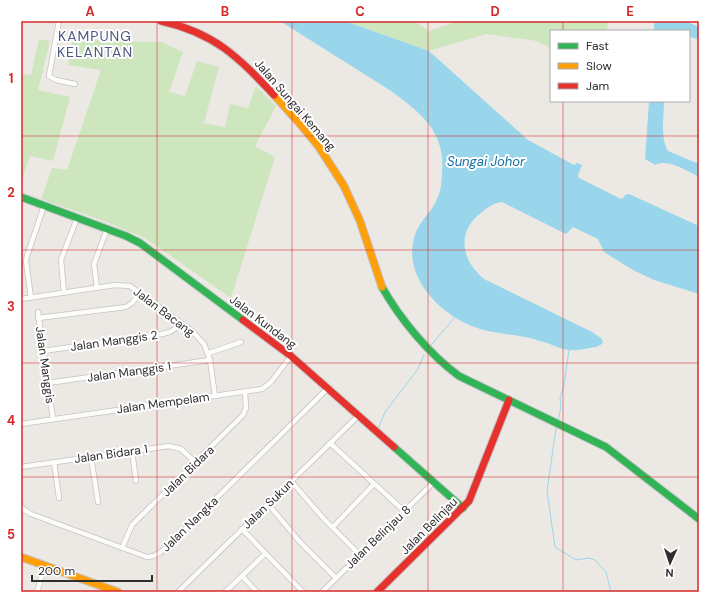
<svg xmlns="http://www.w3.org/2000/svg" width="720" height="613" font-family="'DM Sans',sans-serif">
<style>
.green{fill:#cee6be}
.water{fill:#99d6ec}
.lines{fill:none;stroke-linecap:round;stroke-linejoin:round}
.stream{stroke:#99d6ec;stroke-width:1}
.street-casing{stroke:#c5c4c5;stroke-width:6}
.fast-casing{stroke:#c5c4c5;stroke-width:9}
.slow-casing{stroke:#c5c4c5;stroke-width:9}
.jam-casing{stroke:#c5c4c5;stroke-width:9}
.street{stroke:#fcfcfb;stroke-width:4.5}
.fast{stroke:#30b455;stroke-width:7}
.slow{stroke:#ff9f0a;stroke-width:7}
.jam{stroke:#e5322d;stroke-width:7}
.grid{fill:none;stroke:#d62828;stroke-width:1;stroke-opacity:0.55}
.labels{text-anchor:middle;stroke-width:4;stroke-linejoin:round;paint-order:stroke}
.street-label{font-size:12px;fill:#2e2e2e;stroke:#fff}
.water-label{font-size:13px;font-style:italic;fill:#0d6fa3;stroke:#fff}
.quarter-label{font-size:14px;letter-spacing:1px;fill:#4d5680;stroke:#fff}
.neatline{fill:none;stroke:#d62828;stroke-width:1.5}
.grid-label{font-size:13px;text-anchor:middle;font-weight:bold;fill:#d62828}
</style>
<rect width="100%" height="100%" fill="#ece8e4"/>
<g class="green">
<polygon points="346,21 414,21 429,31 458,21 608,21 607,31 551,31 551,48 537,41 486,34 429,51"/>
<polygon points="73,37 107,41 161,42 183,52 169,92 185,96 197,61 219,67 204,123 225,127 230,104 248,108 256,86 276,106 255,146 275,157 231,298 145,238 104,221 41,199 52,168 67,170 101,70 68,65"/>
<polygon points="39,39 50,41 38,90 70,97 53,161 30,156 21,182 21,74 31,75"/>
</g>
<g class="water">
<path d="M280,21h65l84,30 99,89 46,25 3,-2 5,2 -4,10 1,3 42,21 2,-1 2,-3 4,-1 70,32v68l-45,-14 -21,-10 -29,-18 -6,-13 -25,-12 -7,7 -64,-32c-8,1 -14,5 -20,10 -26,19 -21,48 2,67l108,53 9,6 2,4c-3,5 -8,5 -13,6 -7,1 -14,3 -21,2 -10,-1 -19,-7 -29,-9 -24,-8 -50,-6 -73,-17 -32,-15 -65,-51 -52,-89 4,-14 18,-24 23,-38 3,-8 4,-16 4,-24 4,-41 -21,-60 -51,-82z"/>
<polygon points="657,21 685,21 699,27 699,40 689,36 689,31 654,31 654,24"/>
<path d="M649,101h15c0,16 -4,35 4,50l31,13v13c-12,-6 -31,-19 -44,-12l-10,-6z"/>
</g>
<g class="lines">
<g class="stream">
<polyline points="431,345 455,317"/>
<polyline points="558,420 561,407 560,398 564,385 569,350"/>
<polyline points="556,428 547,491 555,547 576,560 589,558 595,560 606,572 611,592"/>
<polyline points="378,429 385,412 418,369 424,355"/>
</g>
<g class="street-casing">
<g id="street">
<polyline points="59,21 49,76 56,80 75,84"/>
<polyline points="97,288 94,264 107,229"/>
<polyline points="64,293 61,260 77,218"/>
<polyline points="31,298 26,261 27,256 44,206"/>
<polyline points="21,299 115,285 130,286 192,331 204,344 210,360 215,396"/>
<polyline points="38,312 53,419"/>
<polyline points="38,318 126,307 132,303 140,293"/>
<polyline points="43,351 162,334 170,332 182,324"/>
<polyline points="209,353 241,342"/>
<polyline points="48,383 210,360"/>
<polyline points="21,424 262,389 271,382 291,356"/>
<polyline points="330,443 404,511"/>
<polyline points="132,451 136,481"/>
<polyline points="91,457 98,502"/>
<polyline points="54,462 59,498"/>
<polyline points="21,467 169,446 181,449 196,463"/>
<polyline points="291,481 324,519 360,555"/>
<polyline points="268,504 300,542 336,578"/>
<path d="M21,505l2,4 8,5 116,43c11,0 18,-9 26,-16l155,-153"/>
<polyline points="333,527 374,484"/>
<polyline points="242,529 303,592"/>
<polyline points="122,548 132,525 243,415 246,408 245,392"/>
<polyline points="242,576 257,592"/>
<polyline points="37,592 45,565"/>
<polyline points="178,592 359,415"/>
<polyline points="225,592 265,554"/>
<polyline points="322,592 434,482"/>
</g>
</g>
<g class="fast-casing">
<g id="fast">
<polyline points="21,197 126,236 140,243 243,320"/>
<path d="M382,287c18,32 47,67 77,89l147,71 93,72"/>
<polyline points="394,447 463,508"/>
</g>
</g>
<g class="slow-casing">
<g id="slow">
<polyline points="274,95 300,124 319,147 344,186 360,221 382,287"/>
<polyline points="21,557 118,592"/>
</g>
</g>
<g class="jam-casing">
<g id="jam">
<path d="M161,21c54,12 77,36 113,74"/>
<polyline points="243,320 291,356 394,447"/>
<polyline points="377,592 469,501 509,400"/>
</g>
</g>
<use href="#street" class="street"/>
<use href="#fast" class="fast"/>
<use href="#slow" class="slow"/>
<use href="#jam" class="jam"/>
</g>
<path class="grid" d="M157,21v571M292,21v571M428,21v571M563,21v10M563,101v491M21,136h678M21,250h678M21,363h678M21,477h678"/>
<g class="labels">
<g class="street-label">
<text transform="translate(295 105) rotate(49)" y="4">Jalan Sungai Kemang</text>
<text transform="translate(164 312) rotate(37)" y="4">Jalan Bacang</text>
<text transform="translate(263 322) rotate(37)" y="4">Jalan Kundang</text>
<text transform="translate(114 341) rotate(-8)" y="4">Jalan Manggis 2</text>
<text transform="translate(45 365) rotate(82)" y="4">Jalan Manggis</text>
<text transform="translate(129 372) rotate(-8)" y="4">Jalan Manggis 1</text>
<text transform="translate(163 403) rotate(-8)" y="4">Jalan Mempelam</text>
<text transform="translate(111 454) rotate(-8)" y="4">Jalan Bidara 1</text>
<text transform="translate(188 471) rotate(-44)" y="4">Jalan Bidara</text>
<text transform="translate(268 504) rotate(-44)" y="4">Jalan Sukun</text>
<text transform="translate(190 524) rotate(-44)" y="4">Jalan Nangka</text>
<text transform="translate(429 526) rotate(-45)" y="4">Jalan Belinjau</text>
<text transform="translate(378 537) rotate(-44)" y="4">Jalan Belinjau 8</text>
</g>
<g class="water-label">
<text x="486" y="166">Sungai Johor</text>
</g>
<g class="quarter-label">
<text x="95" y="41">KAMPUNG<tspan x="95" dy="16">KELANTAN</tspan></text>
</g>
</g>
<rect width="720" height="613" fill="none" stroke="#ffffff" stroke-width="44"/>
<rect x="550" y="30" width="140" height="72" fill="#ffffff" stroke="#ababab"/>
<rect x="558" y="43" width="20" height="6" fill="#30b455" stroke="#ababab"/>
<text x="586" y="50" font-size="12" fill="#2e2e2e">Fast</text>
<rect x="558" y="63" width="20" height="6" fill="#ff9f0a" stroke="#ababab"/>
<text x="586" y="70" font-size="12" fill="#2e2e2e">Slow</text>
<rect x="558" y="83" width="20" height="6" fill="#e5322d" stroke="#ababab"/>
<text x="586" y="90" font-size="12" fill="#2e2e2e">Jam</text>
<g transform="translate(670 563) rotate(183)" stroke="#ffffff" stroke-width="3" paint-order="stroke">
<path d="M0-3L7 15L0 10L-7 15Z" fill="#2e2e2e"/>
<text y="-6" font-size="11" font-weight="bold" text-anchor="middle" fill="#2e2e2e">N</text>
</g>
<path d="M32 575v6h120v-6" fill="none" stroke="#2e2e2e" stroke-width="2"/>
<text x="38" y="575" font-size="12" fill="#2e2e2e" stroke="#ffffff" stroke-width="3" paint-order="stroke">200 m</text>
<rect x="22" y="22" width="676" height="569" class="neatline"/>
<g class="grid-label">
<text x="90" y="16">A</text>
<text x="225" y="16">B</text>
<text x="360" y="16">C</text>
<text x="495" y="16">D</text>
<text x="630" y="16">E</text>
<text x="11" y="83">1</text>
<text x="11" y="197">2</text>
<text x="11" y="311">3</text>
<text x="11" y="425">4</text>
<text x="11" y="539">5</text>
</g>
</svg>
